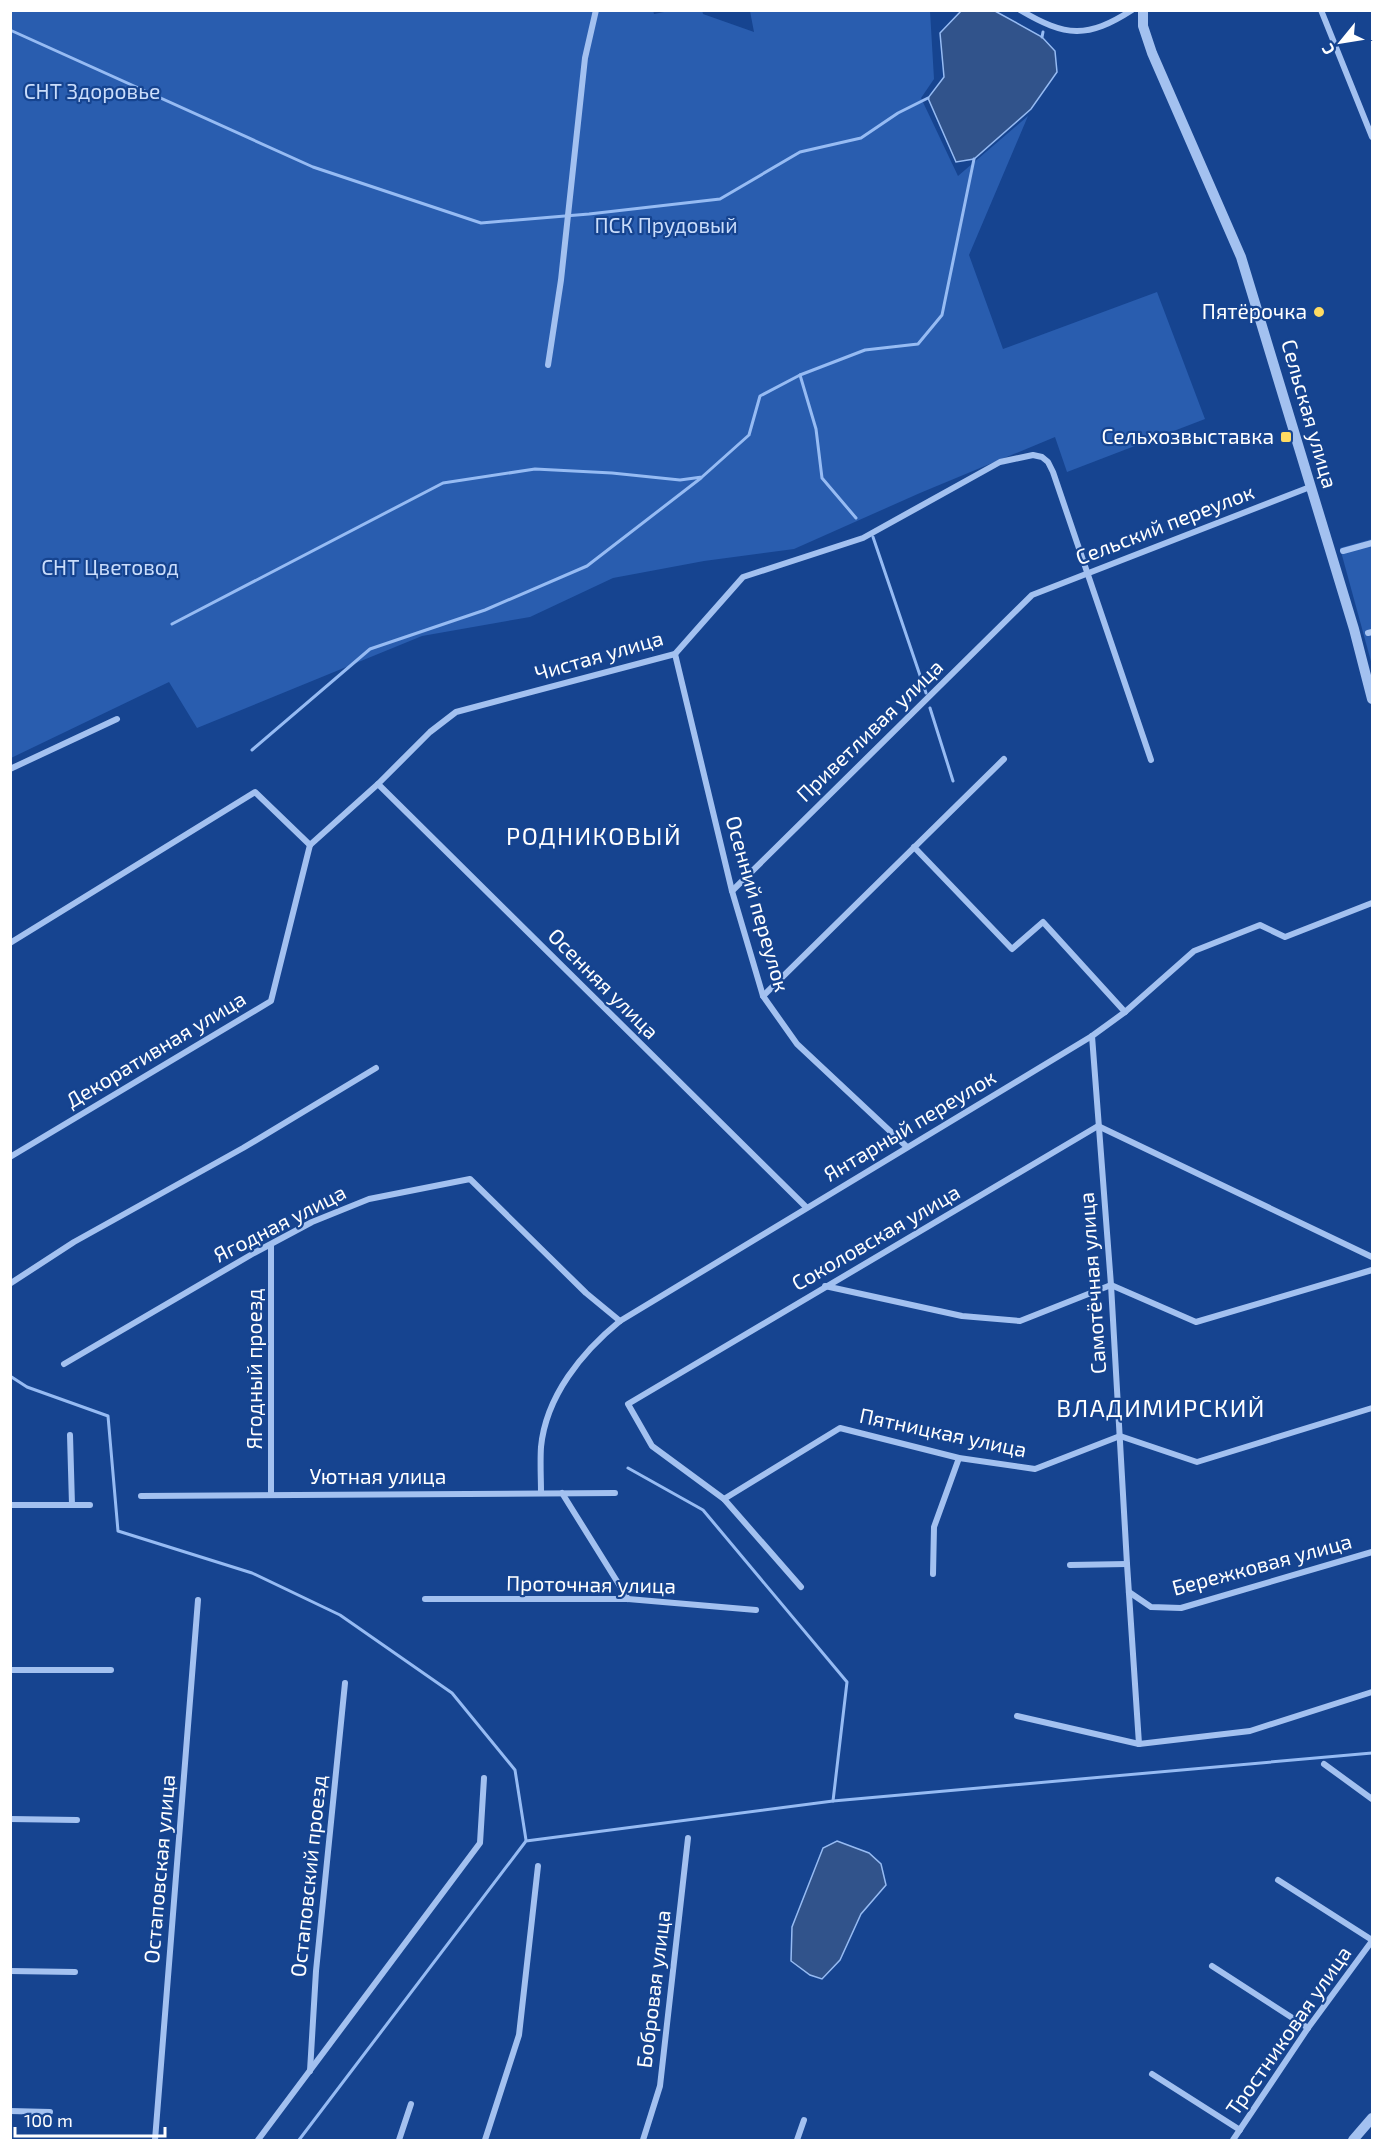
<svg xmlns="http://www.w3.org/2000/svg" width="1383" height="2151" font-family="'Exo 2',sans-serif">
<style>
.green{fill:#295daf}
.water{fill:#31538b;stroke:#96bbf3;stroke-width:1.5}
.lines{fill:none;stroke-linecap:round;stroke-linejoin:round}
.stream{stroke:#96bbf3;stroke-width:3}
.minor{stroke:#a3c1f0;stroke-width:6}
.tertiary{stroke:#a3c1f0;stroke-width:10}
.poi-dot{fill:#ffdb62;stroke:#164490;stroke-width:2}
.labels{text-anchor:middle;stroke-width:4.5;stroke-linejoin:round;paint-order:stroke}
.park-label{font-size:21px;fill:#caddfb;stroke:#164490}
.poi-label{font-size:21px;fill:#fff;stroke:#164490;text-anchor:end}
.street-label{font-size:21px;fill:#fff;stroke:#164490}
.quarter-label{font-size:24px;letter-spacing:1.5px;fill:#fff;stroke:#164490}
</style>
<rect width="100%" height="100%" fill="#164490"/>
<g class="green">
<polygon points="653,10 654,14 669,11 702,10 703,14 754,32 750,11 930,11 934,79 921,98 958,176 1028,116 969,255 1003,349 1157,292 1205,419 1067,472 1055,437 920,493 794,549 704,561 613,578 530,617 422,636 197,728 169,682 11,758 11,11"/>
<polygon points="1372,539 1372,665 1340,548"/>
</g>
<g class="water">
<polygon points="962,10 995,11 1042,37 1055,51 1057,72 1031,109 974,159 956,162 928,98 944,77 940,33"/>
<polygon points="837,1841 869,1853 881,1864 886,1885 861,1914 840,1960 822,1979 810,1975 791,1961 792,1927 823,1848"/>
</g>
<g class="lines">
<g class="stream">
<polyline points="10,30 313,167 481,223 589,214 720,199 800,152 861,138 898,113 928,98"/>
<polyline points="1042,37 1043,32"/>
<polyline points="800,375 816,429 822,478 856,518"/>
<polyline points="873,537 926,693"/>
<polyline points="172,624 443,483 535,469 612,473 680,480 702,477 749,435 760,396 800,375 865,350 918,344 942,315 974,159"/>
<polyline points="930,708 953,781"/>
<polyline points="252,750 370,649 485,610 587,566 701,478"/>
<polyline points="10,1376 27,1387 108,1416 118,1531 252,1573 340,1615 452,1693 515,1770 526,1840"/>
<polyline points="628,1468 703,1510 847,1682 833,1801"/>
<polyline points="299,2140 526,1841 833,1801 1372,1753"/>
</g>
<g class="minor">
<path d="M1020,10c46,27 67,29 112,0"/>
<polyline points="1321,10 1372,137"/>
<polyline points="548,365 561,280 585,58 596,10"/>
<polyline points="1343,551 1372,543"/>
<polyline points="1368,633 1372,632"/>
<polyline points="675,654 732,891 763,996 797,1044 907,1147"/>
<polyline points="10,769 117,719"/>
<polyline points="378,784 806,1207"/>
<polyline points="310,845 378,784 430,732 456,712 675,654 743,577 863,538 1000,462 1033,455 1042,457 1048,462 1053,472 1151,760"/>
<polyline points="732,891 1032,595 1310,487"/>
<polyline points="10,943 255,792 310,845"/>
<polyline points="763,996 1004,759"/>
<polyline points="1125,1012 1194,951 1260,925 1285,937 1372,903"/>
<polyline points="1092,1036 1111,1285 1127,1564 1139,1744"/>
<polyline points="10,1157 271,1001 310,845"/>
<polyline points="271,1245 271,1494"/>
<polyline points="11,1283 74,1242 243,1148 376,1068"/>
<polyline points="825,1286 962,1316 1020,1321 1111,1285 1196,1322 1372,1270"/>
<polyline points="64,1364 254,1253 312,1222 369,1199 470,1179 586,1293 620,1321"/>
<polyline points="70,1435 72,1505"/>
<path d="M541,1493c0,-15 -1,-31 0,-46 5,-51 41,-95 79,-126l472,-285 33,-24 -82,-90 -31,27 -98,-102"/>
<polyline points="562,1493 628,1599"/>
<polyline points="141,1496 615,1493"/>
<polyline points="724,1499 840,1428 959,1458 1035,1469 1120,1436 1197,1462 1372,1408"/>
<polyline points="10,1505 90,1505"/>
<polyline points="1070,1565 1127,1564"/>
<polyline points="933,1574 934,1527 959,1458"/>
<polyline points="801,1587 724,1499 652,1446 628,1404 1098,1126 1372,1257"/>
<polyline points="1129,1592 1151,1607 1181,1608 1372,1552"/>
<polyline points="425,1599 628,1599 756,1610"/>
<polyline points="10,1670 111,1670"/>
<polyline points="1017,1716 1139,1744 1250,1731 1372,1692"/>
<polyline points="1324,1764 1372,1799"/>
<polyline points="10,1819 77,1820"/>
<polyline points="1278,1880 1372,1940"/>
<polyline points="1212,1966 1308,2028"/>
<polyline points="10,1971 75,1972"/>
<polyline points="310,2071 316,1971 345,1683"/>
<polyline points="1152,2074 1240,2130"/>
<polyline points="10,2111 50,2112"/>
<polyline points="155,2140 198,1600"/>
<polyline points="258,2140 480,1843 484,1778"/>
<polyline points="399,2140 411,2104"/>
<polyline points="485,2140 519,2035 538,1866"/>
<polyline points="643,2140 660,2086 688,1838"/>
<polyline points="797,2140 804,2120"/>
<polyline points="1233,2140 1308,2028 1372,1941"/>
</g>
<g class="tertiary">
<polyline points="1143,10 1143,26 1152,53 1241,257 1354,629 1372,699"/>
<polyline points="1353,2140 1372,2118"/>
</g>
</g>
<g class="poi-dot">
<circle cx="1319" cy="312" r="6"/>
<rect x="1280" y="431" width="12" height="12" rx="3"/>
</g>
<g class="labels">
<g class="park-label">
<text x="92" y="99">СНТ Здоровье</text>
<text x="666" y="233">ПСК Прудовый</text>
<text x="110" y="575">СНТ Цветовод</text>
</g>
<g class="poi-label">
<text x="1307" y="319">Пятёрочка</text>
<text x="1274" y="444">Сельхозвыставка</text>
</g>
<g class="street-label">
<text transform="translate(1309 414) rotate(74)" y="7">Сельская улица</text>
<text transform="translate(1165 525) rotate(-21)" y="7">Сельский переулок</text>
<text transform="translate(599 656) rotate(-16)" y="7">Чистая улица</text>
<text transform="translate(870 731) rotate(-44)" y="7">Приветливая улица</text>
<text transform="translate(757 904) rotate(74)" y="7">Осенний переулок</text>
<text transform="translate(603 984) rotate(45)" y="7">Осенняя улица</text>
<text transform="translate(156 1050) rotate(-31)" y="7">Декоративная улица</text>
<text transform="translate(910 1126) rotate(-31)" y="7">Янтарный переулок</text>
<text transform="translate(280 1224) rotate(-27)" y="7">Ягодная улица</text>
<text transform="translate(876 1238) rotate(-30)" y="7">Соколовская улица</text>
<text transform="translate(1093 1283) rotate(-94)" y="7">Самотёчная улица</text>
<text transform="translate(255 1369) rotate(-90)" y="7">Ягодный проезд</text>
<text transform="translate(943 1433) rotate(12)" y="7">Пятницкая улица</text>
<text x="378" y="1484">Уютная улица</text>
<text transform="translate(1262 1565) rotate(-15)" y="7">Бережковая улица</text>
<text transform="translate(591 1585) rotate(1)" y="7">Проточная улица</text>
<text transform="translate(160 1869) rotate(-85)" y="7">Остаповская улица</text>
<text transform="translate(309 1876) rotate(-84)" y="7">Остаповский проезд</text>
<text transform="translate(654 1989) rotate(-83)" y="7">Бобровая улица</text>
<text transform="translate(1289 2031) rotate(-55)" y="7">Тростниковая улица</text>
</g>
<g class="quarter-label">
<text x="594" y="845">РОДНИКОВЫЙ</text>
<text x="1161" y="1417">ВЛАДИМИРСКИЙ</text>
</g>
</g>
<rect width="1383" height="2151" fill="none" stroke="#ffffff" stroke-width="24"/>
<g transform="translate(1341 42) rotate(240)" stroke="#164490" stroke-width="4.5" paint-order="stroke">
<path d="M0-4.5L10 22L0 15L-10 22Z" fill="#ffffff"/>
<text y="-9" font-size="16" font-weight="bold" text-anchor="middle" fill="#ffffff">С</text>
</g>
<path d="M15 2127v9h150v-9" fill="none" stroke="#ffffff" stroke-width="3"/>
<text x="24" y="2127" font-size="18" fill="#ffffff" stroke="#164490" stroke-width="4.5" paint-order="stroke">100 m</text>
</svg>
